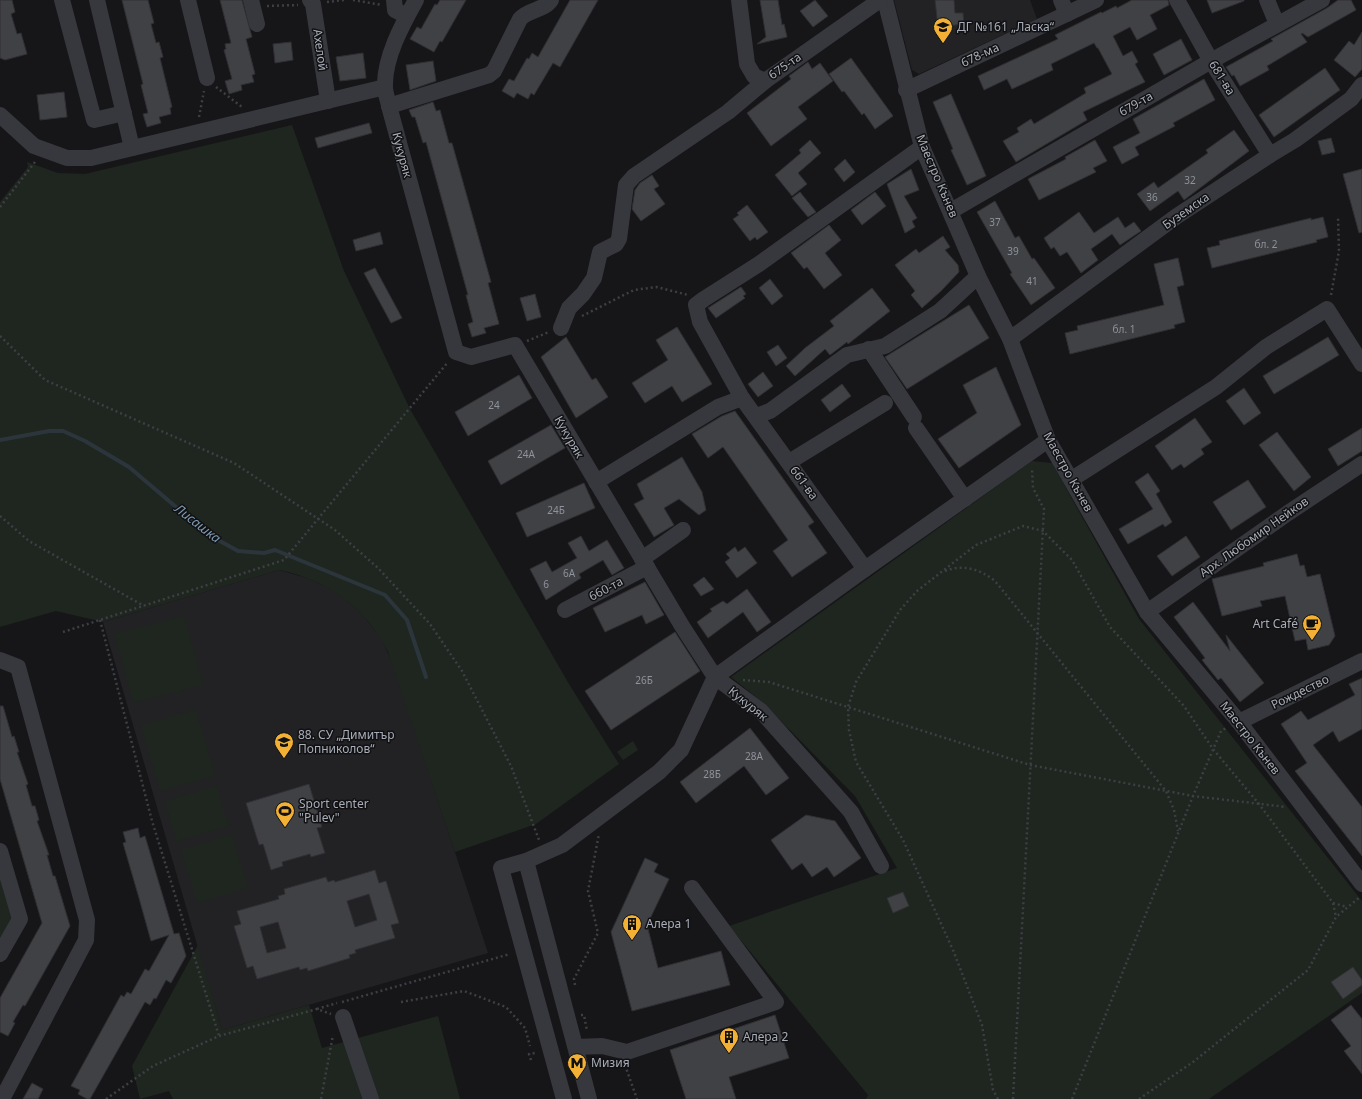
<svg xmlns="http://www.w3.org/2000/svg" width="1362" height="1099" font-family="'Noto Sans',sans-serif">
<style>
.built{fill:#222225}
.green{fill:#1e261f}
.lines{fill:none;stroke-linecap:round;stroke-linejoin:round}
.stream{stroke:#2c353c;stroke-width:4}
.building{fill:#404145;stroke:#303034;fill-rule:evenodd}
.path{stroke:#3d3f44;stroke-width:2.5;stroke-dasharray:2 3;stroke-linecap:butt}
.minor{stroke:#37383d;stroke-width:16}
.labels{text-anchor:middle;stroke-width:3;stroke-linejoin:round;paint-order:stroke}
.number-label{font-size:10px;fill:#8e929b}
.poi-label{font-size:12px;fill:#a8adb8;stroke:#111113;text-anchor:start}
.street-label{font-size:12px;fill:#a8adb8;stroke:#111113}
.water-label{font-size:13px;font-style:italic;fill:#7f9bb3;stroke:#111113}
</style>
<rect width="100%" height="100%" fill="#161618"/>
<g class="built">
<polygon points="894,0 1030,0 1037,19 919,74 912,70"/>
<polygon points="279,570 310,579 339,593 362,614 381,638 394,666 488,953 222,1030 103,622"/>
</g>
<g class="green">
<path d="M292,125l52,146 66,138 159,275 50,80 -83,60 -81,28 -67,-200c-23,-45 -60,-72 -109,-82l-176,52 -47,-11 -56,16v-425l28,-35 -1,-5 31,11 27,1z"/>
<polygon points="1032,461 1052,463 1139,619 1362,901 1362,993 1209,1099 866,1099 868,1095 729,926 897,868 855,796 762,702 731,677"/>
<polygon points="184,616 203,685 133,703 115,634"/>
<polygon points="196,710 215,776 160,791 141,725"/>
<polygon points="633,741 638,750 623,760 617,752"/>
<polygon points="217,786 228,826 176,841 165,801"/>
<polygon points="232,835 248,888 197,903 181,850"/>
<polygon points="0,851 20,919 0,954"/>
<polygon points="198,945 222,1030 309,1005 322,1048 438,1016 460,1099 173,1099 169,1091 140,1099 132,1066"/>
</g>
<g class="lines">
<polyline class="stream" points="0,440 49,431 63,431 85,441 129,467 209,535 238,551 264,553 275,550 385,595 407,620 426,677"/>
</g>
<g class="building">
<polygon points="0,0 12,0 15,12 11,14 17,34 21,33 27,54 5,60 0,58"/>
<polygon points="122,0 148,0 154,23 151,24 156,43 159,42 163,57 160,58 172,107 170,108 171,114 159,117 161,123 147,127 143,114 148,113 141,85 143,84"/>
<polygon points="220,0 242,0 252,37 246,39 255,74 252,75 254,82 241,85 242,90 229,94 225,81 232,79 224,50 226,49 225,44 231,43"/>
<polygon points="440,0 466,0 442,42 440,41 434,52 410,39 417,27 421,29 435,4 437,5"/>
<polygon points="570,0 598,0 560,67 553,63 534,95 531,93 528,99 517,93 514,98 502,91 509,79 514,81 527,58 529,59 532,53 538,57"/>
<polygon points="760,0 778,0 782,25 784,24 787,37 757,44 766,37"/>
<polygon points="815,0 828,16 813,27 800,11"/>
<polygon points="935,0 954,0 955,13 963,13 964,24 938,27"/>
<polygon points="1132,0 1168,0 1169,5 1150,15 1157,29 1137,40 1130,27 1113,36 1123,56 1132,51 1138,62 1135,64 1145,82 1083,112 1087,120 1016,162 1003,141 1019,132 1017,128 1031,119 1034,124 1086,93 1084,88 1112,74 1098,48 1097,48 1094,43 1051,64 1053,70 1012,89 1007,79 984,90 978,76 1058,39 1055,35 1101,12 1102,13 1116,6 1117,8"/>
<polygon points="1207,0 1244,0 1244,1 1212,13"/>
<polygon points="1338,0 1351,0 1356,10 1308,37 1302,33 1301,34 1307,42 1267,66 1269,70 1240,86 1234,75 1232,76 1226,67 1273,41 1271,39 1327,8"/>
<polygon points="1362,32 1362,69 1355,77 1334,60 1349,41 1354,45"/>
<polygon points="1181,39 1192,60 1164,75 1153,54"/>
<polygon points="291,42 293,60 275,63 273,44"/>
<polygon points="363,53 366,78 340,81 336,57"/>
<polygon points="851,58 893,116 875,129 864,113 862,115 844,91 842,92 829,74"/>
<polygon points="433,61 436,81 410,90 406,65"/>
<polygon points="808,62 812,69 820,63 833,81 798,107 807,119 771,146 747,113 791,79 789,76"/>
<polygon points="1325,68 1340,90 1274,137 1259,115"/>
<polygon points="1204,79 1215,100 1173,123 1175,126 1135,147 1139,155 1122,164 1113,147 1140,133 1133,119"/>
<polygon points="64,92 67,117 40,120 37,95"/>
<polygon points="951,94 986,176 967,185 951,150 953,149 933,102"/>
<polygon points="433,102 436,111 440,110 449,143 452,143 491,282 488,283 499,324 484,328 486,333 472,337 468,324 473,322 466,295 468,295 426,142 423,143 415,117 412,117 409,110"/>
<polygon points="369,123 372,133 318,148 315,138"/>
<polygon points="1234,130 1249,151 1184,200 1178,191 1150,211 1137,194 1154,182 1158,188 1208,153 1206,150"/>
<polygon points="1331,138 1335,152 1322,155 1318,141"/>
<polygon points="810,140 821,153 798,173 807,184 792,196 775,175 801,153 799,150"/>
<polygon points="1095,140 1107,161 1093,168 1096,172 1039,200 1028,179 1066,159 1065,157"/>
<polygon points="845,159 855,172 844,182 834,169"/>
<polygon points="911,169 919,190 904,196 917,218 912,221 915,227 905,233 887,184"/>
<polygon points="1362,169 1362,232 1359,233 1343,174"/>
<polygon points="652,175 659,186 654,189 665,204 641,221 632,209 635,190 640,183"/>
<polygon points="800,192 816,212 808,217 792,198"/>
<polygon points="875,192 886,206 862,225 851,210"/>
<polygon points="995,201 1015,238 1019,236 1032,259 1034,258 1055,288 1031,305 1010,274 1012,273 977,212"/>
<polygon points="747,205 768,232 757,240 755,237 750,241 733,219 739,215 737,213"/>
<polygon points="1079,212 1094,233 1118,217 1125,228 1134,222 1141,231 1120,245 1112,234 1091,249 1098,260 1081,273 1067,252 1060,256 1054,247 1051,249 1044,238"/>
<polygon points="1323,217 1328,237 1316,240 1317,242 1212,268 1207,248 1220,245 1219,241 1311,218 1311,220"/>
<polygon points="829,225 841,240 825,253 842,275 824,289 807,267 804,269 791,253"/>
<polygon points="380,232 383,244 356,251 353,240"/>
<polygon points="943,236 950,247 945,250 958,265 959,272 941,291 922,308 911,295 915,291 895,265 916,249 919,253"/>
<polygon points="1178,258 1184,285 1177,287 1185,322 1174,325 1175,328 1070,354 1065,333 1078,330 1077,326 1164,305 1154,264"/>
<polygon points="375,268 402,318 391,323 364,273"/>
<polygon points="770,279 783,296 772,305 759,288"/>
<polygon points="741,287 746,294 743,296 745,298 716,318 708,308"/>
<polygon points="872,288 890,311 848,344 847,342 830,355 825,349 795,376 786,366 805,348 834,326 830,321"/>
<polygon points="535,294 541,317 527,321 520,298"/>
<polygon points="969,305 989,338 907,389 885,357"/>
<polygon points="677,327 712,384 682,402 672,386 645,403 632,383 668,360 656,340"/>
<polygon points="566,337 592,380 596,378 608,397 576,418 541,357"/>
<polygon points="1328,337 1339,355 1274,394 1263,376"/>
<polygon points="778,345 787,358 776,366 767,352"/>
<polygon points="996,367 1021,425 959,468 938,439 977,413 963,385"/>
<polygon points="763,372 773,386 758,397 748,384"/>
<polygon points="519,375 532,398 468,436 455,412"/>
<polygon points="842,384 851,396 830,412 821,400"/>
<polygon points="1244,388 1261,413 1244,425 1226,401"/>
<polygon points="735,411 814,522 808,526 827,553 792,577 773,551 788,540 723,447 708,458 692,434 722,416"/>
<polygon points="1195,418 1212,442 1201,449 1204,454 1184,468 1181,464 1172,470 1155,446"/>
<polygon points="551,425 565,448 501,485 488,461"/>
<polygon points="1362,428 1362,451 1338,466 1328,449"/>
<polygon points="1277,432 1311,477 1294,491 1259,445"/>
<polygon points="682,457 702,492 706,510 699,515 679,499 664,508 674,525 654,537 634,504 644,499 637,484"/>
<polygon points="1148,473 1160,491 1156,494 1172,522 1165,527 1163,524 1128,544 1119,529 1153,509 1135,482"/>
<polygon points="1248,480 1266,507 1231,530 1213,502"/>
<polygon points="584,483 595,508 527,537 516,513"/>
<polygon points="581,536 589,551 607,540 624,568 612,575 603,560 579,574 581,578 546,600 530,569 546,561 552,572 577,558 568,543"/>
<polygon points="1186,536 1200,557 1172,576 1157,556"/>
<polygon points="735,547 738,552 745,547 757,563 737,578 725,562 730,558 726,554"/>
<polygon points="1297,554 1300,566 1304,565 1307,577 1320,574 1335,636 1329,645 1308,650 1306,639 1295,641 1285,596 1260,601 1262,606 1222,616 1212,579 1264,566 1263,563"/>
<polygon points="704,577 714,589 701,596 693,585"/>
<polygon points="645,582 664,615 646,624 642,615 605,632 593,608"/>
<polygon points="747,589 771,622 757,632 743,612 708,638 697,622 712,611 710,609 723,601 727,604"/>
<polygon points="1193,602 1230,651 1226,635 1264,683 1240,702 1221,678 1218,680 1202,660 1205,658 1174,617"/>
<polygon points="675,632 700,671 611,730 585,691"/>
<polygon points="1362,678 1362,729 1339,742 1333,731 1313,745 1362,807 1362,856 1295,771 1307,763 1281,724 1301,711 1308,720 1355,695 1349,684"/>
<polygon points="0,706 3,706 12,737 14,736 19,752 17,752 28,784 26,785 32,806 35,806 39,820 37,821 49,855 47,855 53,876 55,876 70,926 25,1006 23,1005 13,1022 15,1023 8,1036 0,1032 0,998 42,923 0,779"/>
<polygon points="750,728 789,778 766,795 744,766 696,803 680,782"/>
<polygon points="309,784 322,827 317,828 325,853 311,857 310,854 282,862 283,866 271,870 263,844 259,845 246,803"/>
<polygon points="806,815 835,821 861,858 834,877 827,867 812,877 802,863 792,870 771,840"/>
<polygon points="138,828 140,838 145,836 174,934 179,933 186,956 171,983 166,980 156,999 154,998 150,1005 145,1002 90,1099 87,1099 78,1094 80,1090 71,1086 121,995 124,997 127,992 131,994 145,969 149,971 169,935 151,941 139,898 123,843 126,842 123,832"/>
<polygon points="645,858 658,864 654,872 669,879 647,925 658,968 721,951 730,985 632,1011 611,932"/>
<path d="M375,870l4,13 7,-2 13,42 -8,2 4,13 -40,12 1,3 -7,2 1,3 -42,13 -1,-3 -7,2 -1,-3 -42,12 -4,-13 -6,2 -13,-42 7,-2 -4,-13 42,-12 -1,-3 7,-2 -1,-5 42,-12 2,5 6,-2 1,2zM369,894l8,26 -22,7 -8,-26zM278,922l8,26 -19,5 -7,-26z"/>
<polygon points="903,892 909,906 893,913 887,898"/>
<polygon points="1353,967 1362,980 1362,985 1343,999 1331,982"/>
<polygon points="1351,1005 1362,1019 1362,1074 1344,1051 1351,1046 1331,1020"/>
<polygon points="775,1015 789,1058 729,1077 736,1099 686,1099 670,1050"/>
<polygon points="32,1083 43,1089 38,1099 23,1099"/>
</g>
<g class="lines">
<g class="path">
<polyline points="353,0 382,5"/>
<polyline points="327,2 344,0"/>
<polyline points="267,6 298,5"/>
<polyline points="216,87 242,107"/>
<polyline points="199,117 204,91"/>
<polyline points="0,207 35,162"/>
<polyline points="1331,295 1339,251 1338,217"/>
<polyline points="582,316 634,290 657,287 688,295"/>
<polyline points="0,336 45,380 234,463 335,530 378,568 430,624 462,671 511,766 539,840"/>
<polyline points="527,341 549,332"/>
<polyline points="0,516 29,541 144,606"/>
<path d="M945,571c18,-7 35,-2 50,10l171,210 8,19 4,21"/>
<polyline points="100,620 152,821 219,1036"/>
<polyline points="63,632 284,560 448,362"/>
<polyline points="743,680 769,682 1030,765 1193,796 1286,807"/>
<polyline points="1333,903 1347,907"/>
<polyline points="575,985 574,979 598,933 588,891 599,834"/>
<polyline points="342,1002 510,954"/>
<polyline points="401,1002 464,991 506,1007 525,1028 530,1046"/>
<polyline points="317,1009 337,1003"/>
<polyline points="581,1015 584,1015 587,1031"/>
<polyline points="531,1060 529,1054 535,1053"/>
<polyline points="625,1065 637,1099"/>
<polyline points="106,1099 153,1066 219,1036 317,1009 331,1014"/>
<polyline points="321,1099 333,1035"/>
<polyline points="998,1099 993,1090 982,1025 953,950 903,840 856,762 849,730 848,707 856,682 900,610 917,591 976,545 1023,526 1043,531 1072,560 1110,627 1184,706 1213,749 1259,804 1333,903 1336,917"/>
<polyline points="1013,1099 1044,509 1033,488 1032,469"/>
<polyline points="1072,1099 1193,796 1221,731 1226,728"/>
<polyline points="1139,1099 1193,1062 1308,970 1336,917 1360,897"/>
</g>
<g class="minor">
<polyline points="62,0 94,120 124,113"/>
<polyline points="97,0 132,148"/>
<polyline points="188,0 207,78"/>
<polyline points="251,0 257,24"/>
<polyline points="310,0 313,4 328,101"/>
<polyline points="394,0 395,10 407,16"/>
<path d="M416,0c-14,25 -32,58 -31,87 0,6 3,13 4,19l67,246 15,5 44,-12 167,281 33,51 46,34 90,101 30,54"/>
<polyline points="739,0 747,64 754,76 765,81"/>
<polyline points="885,0 922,147 978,276 1010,339 1048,440 1147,612 1239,722 1362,884"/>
<polyline points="1061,0 1067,14"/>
<polyline points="1177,0 1211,61 1270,155"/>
<polyline points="1267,0 1277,24"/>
<polyline points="906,90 1096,0"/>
<path d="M389,106l100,-31 5,-4 26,-52c8,-10 24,-8 31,-19"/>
<polyline points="0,115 34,146 67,158 91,158 385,87"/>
<polyline points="951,211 1211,61 1322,0"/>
<polyline points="561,328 569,308 583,294 594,278 600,252 616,244 619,239 626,185 634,176 728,112 765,81 880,0"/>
<polyline points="1010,339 1177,216 1270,155 1295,140 1351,99 1362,85"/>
<polyline points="869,349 914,417"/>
<polyline points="756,416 770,411 847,355 885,346 940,311 978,276"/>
<polyline points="916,428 965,499"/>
<polyline points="789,462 885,403"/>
<polyline points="1072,479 1216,387 1266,347 1327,309 1362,364"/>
<polyline points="596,482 718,407 742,398"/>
<polyline points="642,559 683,530"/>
<polyline points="865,569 742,398 700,322 696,305 704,299 759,264 922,147"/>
<polyline points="565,610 647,567"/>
<polyline points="1147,612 1288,513 1362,464"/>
<polyline points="0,660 18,667 87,920 86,940 2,1099"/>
<polyline points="1239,722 1362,661"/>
<polyline points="0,851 20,919 0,954"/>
<polyline points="526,861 589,1099"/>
<polyline points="343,1017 371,1099"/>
<polyline points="576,1047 602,1046 627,1052 776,1002 692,888"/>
<polyline points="564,1099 501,868 526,861 562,845 659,772 681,750 715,677 865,569 1048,440"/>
</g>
</g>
<defs>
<g id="school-pin" transform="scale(1)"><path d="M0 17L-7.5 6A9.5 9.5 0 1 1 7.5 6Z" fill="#f2b134" stroke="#111113"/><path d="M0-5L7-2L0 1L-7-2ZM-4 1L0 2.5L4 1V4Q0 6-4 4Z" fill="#111"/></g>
<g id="cafe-pin" transform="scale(1)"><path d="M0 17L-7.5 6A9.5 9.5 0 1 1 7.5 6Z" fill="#f2b134" stroke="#111113"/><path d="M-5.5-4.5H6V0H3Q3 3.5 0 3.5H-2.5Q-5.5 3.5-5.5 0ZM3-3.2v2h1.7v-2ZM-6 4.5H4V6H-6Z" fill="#111"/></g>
<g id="stadium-pin" transform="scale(1)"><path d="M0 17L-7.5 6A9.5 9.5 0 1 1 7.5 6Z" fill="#f2b134" stroke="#111113"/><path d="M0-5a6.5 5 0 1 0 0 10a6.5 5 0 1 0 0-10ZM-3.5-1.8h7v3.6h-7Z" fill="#111"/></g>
<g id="building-pin" transform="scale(1)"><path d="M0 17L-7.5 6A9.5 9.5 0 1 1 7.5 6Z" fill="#f2b134" stroke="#111113"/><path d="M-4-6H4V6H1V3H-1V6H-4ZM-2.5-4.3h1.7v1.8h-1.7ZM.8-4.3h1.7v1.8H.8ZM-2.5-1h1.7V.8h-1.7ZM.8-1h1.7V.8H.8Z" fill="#111"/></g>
<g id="metro-pin" transform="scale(1)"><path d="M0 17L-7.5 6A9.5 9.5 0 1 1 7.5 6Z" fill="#f2b134" stroke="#111113"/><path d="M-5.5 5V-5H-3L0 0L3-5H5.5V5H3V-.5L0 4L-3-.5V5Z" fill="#111"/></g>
</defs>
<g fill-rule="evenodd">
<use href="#school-pin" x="943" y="27"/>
<use href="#cafe-pin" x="1312" y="624"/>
<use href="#school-pin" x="284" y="742"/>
<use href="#stadium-pin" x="285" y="811"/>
<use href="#building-pin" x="632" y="924"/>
<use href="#building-pin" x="729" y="1037"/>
<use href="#metro-pin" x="577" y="1063"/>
</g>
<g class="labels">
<g class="number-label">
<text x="1190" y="184">32</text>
<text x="1152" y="201">36</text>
<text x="995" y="226">37</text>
<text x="1266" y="248">бл. 2</text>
<text x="1013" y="255">39</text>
<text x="1032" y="285">41</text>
<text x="1124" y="333">бл. 1</text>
<text x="494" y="409">24</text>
<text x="526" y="458">24A</text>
<text x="556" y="514">24Б</text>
<text x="569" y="577">6А</text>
<text x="546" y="588">6</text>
<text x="644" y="684">26Б</text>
<text x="754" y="760">28А</text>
<text x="712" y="778">28Б</text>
</g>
<g class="poi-label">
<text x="957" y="31">ДГ №161 „Ласка“</text>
<text x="1298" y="628" text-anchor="end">Art Café</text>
<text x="298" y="739">88. СУ „Димитър<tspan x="298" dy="14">Попниколов“</tspan></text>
<text x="299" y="808">Sport center<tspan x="299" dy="14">"Pulev"</tspan></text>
<text x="646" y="928">Алера 1</text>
<text x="743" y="1041">Алера 2</text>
<text x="591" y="1067">Мизия</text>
</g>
<g class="street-label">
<text transform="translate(320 50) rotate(82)" y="4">Ахелой</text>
<text transform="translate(980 55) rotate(-25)" y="4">678-ма</text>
<text transform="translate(785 66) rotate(-35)" y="4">675-та</text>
<text transform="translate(1222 78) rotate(58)" y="4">681-ва</text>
<text transform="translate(1136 104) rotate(-30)" y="4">679-та</text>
<text transform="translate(402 155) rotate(75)" y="4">Кукуряк</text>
<text transform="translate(937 176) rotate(67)" y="4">Маестро Кънев</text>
<text transform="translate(1186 211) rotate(-35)" y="4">Буземска</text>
<text transform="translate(569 437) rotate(60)" y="4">Кукуряк</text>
<text transform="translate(1068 472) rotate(61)" y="4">Маестро Кънев</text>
<text transform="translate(804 483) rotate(54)" y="4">661-ва</text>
<text transform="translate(1254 537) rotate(-35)" y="4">Арх. Любомир Нейков</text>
<text transform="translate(606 589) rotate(-28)" y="4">660-та</text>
<text transform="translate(1300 692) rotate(-26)" y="4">Рождество</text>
<text transform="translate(748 704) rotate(39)" y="4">Кукуряк</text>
<text transform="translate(1250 738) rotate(52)" y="4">Маестро Кънев</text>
</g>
<g class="water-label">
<text transform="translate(198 523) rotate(38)" y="5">Лисашка</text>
</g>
</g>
</svg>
